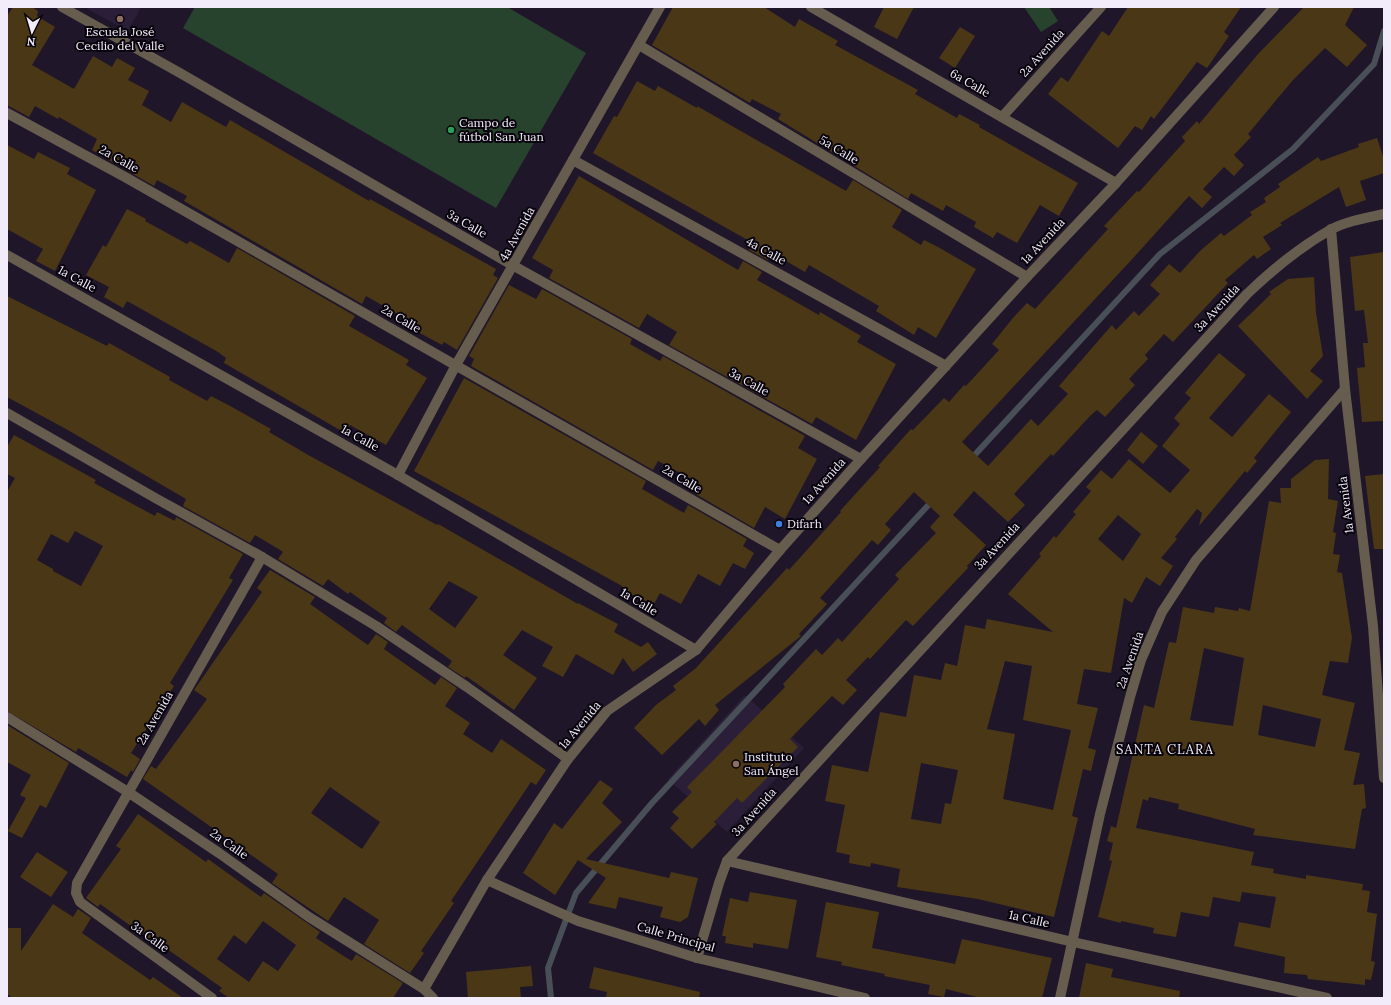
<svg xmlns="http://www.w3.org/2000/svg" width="1391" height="1005" font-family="Lora,serif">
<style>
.built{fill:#2b1e38}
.green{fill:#27432d}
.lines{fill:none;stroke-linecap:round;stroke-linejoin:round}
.stream{stroke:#494f56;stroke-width:6}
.building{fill:#4a3716;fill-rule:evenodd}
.street{stroke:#665d4f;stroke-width:10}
.education-dot{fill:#8d6e63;stroke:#08040c;stroke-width:1.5}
.leisure-dot{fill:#2e9e5b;stroke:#08040c;stroke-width:1.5}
.shop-dot{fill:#3f7fe0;stroke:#08040c;stroke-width:1.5}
.labels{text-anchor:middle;stroke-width:4;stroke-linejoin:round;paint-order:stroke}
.poi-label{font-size:12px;fill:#f2ecfa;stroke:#08040c;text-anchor:start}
.street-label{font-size:12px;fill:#f2ecfa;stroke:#08040c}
.neighbourhood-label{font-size:13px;letter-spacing:1px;fill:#f2ecfa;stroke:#08040c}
</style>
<rect width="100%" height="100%" fill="#20162a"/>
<g class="built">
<polygon points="84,7 141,7 128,31"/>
<polygon points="745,695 804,748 727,832 668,779"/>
</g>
<g class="green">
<polygon points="195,7 507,7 586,53 496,208 183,28"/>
<polygon points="1024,7 1049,7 1058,21 1041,32"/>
</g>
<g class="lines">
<g class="stream">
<polyline points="970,460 1160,254 1293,149 1374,64 1384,31"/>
<polyline points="551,998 548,968 576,893 652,803 934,499"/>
</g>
</g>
<g class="building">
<polygon points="13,7 32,7 38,11 37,16 55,27 32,65 74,89 93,56 112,67 117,58 135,68 128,80 149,91 142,105 171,122 182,102 226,127 230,120 369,201 370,199 496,269 493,275 498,278 457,350 444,342 442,345 405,325 408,320 366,296 362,304 184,201 187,196 157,180 154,186 133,174 92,150 97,139 59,117 58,119 35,106 29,117 7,105 7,16"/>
<polygon points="673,7 764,7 795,27 799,19 838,41 835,45 918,90 915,94 957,118 959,114 980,125 979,127 1078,183 1059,216 1040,205 1017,243 997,232 993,238 974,227 976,222 946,205 943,211 911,193 908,199 778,119 781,114 752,99 750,103 652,45"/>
<polygon points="884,7 914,7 897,39 874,27"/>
<polygon points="1128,7 1241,7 1224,32 1229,36 1207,68 1197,62 1154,119 1151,116 1142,130 1135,126 1118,148 1048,94 1061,77 1068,82 1102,31 1109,36"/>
<polygon points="1304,7 1354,7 1345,25 1367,45 1347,67 1325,48 1293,80 1248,134 1251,137 1234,155 1244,165 1234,176 1224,167 1203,189 1212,197 1202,208 1189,196 1135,256 962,442 988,466 1031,419 1038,426 1068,394 1059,386 1112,325 1116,330 1134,311 1139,316 1160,294 1150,285 1169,264 1180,273 1200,251 1221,233 1224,236 1252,215 1250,212 1266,202 1264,198 1280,187 1278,184 1318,157 1321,161 1359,147 1358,144 1377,138 1384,159 1384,173 1360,181 1366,200 1346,207 1339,187 1280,223 1282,225 1263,237 1271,249 1257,259 1254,255 1225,280 1228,283 1173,342 1164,334 1145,355 1148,359 1129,379 1135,385 1105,417 1097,410 1091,415 1053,456 1051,454 1014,494 1025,505 1008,522 974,491 953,515 986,545 967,566 968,568 913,626 906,620 870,659 868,657 846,680 857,690 843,705 832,696 790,739 798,747 742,803 737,798 714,822 717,824 692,849 670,828 679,818 672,812 692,792 687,787 785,687 783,684 816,649 822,655 838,638 842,642 899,579 895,575 936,533 930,527 940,516 914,492 885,524 891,530 878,545 872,540 820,598 827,604 799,634 801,636 715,705 719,710 705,726 699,719 662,755 634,728 656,705 676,690 673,686 696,668 787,568 789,570 841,512 840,511 880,467 878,466 911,429 913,430 944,398 949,402 964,385 966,386 999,350 992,344 1012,319 1027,303 1035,309 1108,229 1104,226 1137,191 1139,192 1185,141 1182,137 1197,121 1199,124 1259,53"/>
<polygon points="960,27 975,36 955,68 939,58"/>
<polygon points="637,81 655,91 658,86 697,108 697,106 846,191 853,180 902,210 892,227 921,245 924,240 938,247 976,269 936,338 918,327 914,335 876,311 879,306 809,265 805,272 772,253 768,260 749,250 753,243 593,153 614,116 617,117"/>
<polygon points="7,145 34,159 38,152 70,168 67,174 96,190 55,271 36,261 43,249 7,229"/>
<polygon points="579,176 738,270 743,261 762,272 757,280 819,315 820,312 861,336 857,342 896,364 856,440 816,417 812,424 669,345 677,332 647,314 639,328 549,278 553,270 532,258"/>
<polygon points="127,209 146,219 145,221 187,244 190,241 229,263 237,248 355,316 349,326 409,360 406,365 427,378 386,445 350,425 345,433 224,363 226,358 218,352 127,301 123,308 104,297 109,287 86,275 103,245 106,247"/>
<polygon points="1384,252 1384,421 1362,422 1357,368 1365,367 1363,343 1368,343 1364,310 1355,311 1350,257"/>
<polygon points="1314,277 1316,313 1323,356 1310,371 1323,381 1307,399 1238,326 1271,294 1269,292 1288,279"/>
<polygon points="509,285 536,299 542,289 632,339 630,344 660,361 663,356 805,436 798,448 817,459 785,519 765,507 754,528 694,493 699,483 658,461 653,470 471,366 474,359 469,356"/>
<path d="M7,296l100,50 2,-3 61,34 -1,3 38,21 4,-5 21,11 39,22 -2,3 41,24 127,69 1,-1 140,80v-1l40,21 -4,8 27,15 7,-5 9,12 -24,18 -10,-14 -10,17 -37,-21 -13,23 -21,-11 11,-19 -31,-17 -19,25 34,23 -23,32 -48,-34 -1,2 -17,-11 4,-6 -50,-36 -6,7 -12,-9 3,-5 -37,-26 -2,2 -20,-15 -5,7 -45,-27 5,-7 -3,-2 -25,-15 -5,8 -67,-37 3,-7 -120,-70 -59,-32zM449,581l29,16 -23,31 -26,-19z"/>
<path d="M1219,353l27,22 -37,43 23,19 37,-43 22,18 -37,46 3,3 -10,12 -2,-2 -46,55 3,-13 -5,-4 -22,28 2,2 -16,19 12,8 -13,20 -14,-9 -14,26 -8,-5 -13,75 -27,-4 -7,35 21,4 -10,40 8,2 -5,21 -8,-2 -11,47 6,2 -24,99 -76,-18 -81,-12 3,-18 -29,-6 -1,4 -21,-4 1,-8 -14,-3 9,-47 -20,-4 7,-36 36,7 12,-60 26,5 8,-42 27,5 4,-17 12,3 8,-41 20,4 2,-10 66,13 -45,-38 33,-38 -2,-2 15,-18 2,2 20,-24 -3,-2 18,-21 -5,-4 15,-17 11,9 17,-20 41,34 20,-23 -28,-24 18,-22 -6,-6 17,-20 -6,-5zM1118,515l23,19 -18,27 -25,-22zM1005,661l27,5 -9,54 48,10 -18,80 -50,-11 12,-65 -28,-5zM921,763l37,7 -7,34 -6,-1 -4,21 -30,-5z"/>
<polygon points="464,378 646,481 642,489 684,513 688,505 747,539 743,546 754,553 745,569 733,563 720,586 698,574 681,604 660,593 653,606 621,589 622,586 414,471"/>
<polygon points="1141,432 1158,446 1143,464 1127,450"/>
<path d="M14,435l82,45 -2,3 61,33 2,-4 18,9 1,-4 67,37 -14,24 4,2 -63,103 4,3 -43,67 9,6 -7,13 -2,-2 -4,7 -49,-29 -2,4 -69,-41v-219l8,-14 -8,-4v-27zM75,531l28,15 -22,40 -28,-15v-2l-16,-9 14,-26 17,9z"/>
<path d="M1329,459l-1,40 10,2 -5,31 3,1 -3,21 7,1 -3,17 5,1 10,65 -4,25 -18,-2 -8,34 33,8 -11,47 16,3 -7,32 11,-1 2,24 -4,1 -7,40 -102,-14 2,-6 -77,-20 1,-5 -30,-7 -1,4 -5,-2 -7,29 118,24 -3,13 23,4 -1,4 33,6v-4l57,9 -1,6 8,1 -3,21 10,2 -6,47 4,1 -4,18 -6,-1v6l-57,-6 -1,-4 -23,-2 1,-16 -51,-11 5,-24 31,6 6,-31 -34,-5 -2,10 -27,-5 -4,20 -28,-5 -5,25 -23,-4 1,-5 -33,-7v2l-23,-6 14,-56 -3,-1 4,-17 -6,-2 4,-15 5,2 28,-123 10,3 15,-66 7,1 7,-36 31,6 1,-6 23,4 1,-3 11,3 19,-110 12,2 -1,-15h11v-9l24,-19zM1204,648l40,10 -11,68 -43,-6zM1263,705l58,14 -6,28 -57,-12z"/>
<polygon points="1384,474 1384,549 1374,549 1365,476"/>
<path d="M270,570l45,27 -5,7 58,41 8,-11 12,8 -4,7 51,36 6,-8 16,11 -12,18 25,17 -7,11 29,19 9,-14 45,31 -10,15 -5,-3 -80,119 3,2 -33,48 3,2 -14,20 -46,-29 15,-24 -35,-23 -16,24 -56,-38 6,-9 -135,-95 8,-13 5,3 51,-70 -13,-9 68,-98 -5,-4zM330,787l50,35 -18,27 -51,-36z"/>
<polygon points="7,725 69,763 46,808 40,805 22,838 8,831 26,798 20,795 31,775 7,762"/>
<polygon points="600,780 613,789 602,803 622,822 586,859 669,878 671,872 698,878 688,917 680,922 660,917 663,907 619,897 616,909 588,903 606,878 578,860 555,895 523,873 554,823 562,829"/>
<path d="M138,814l68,48 2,-3 53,38 3,-4 56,39 -4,6 26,17 10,6 4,-7 47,29 -10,15h-164l-10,-7 3,-3 -66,-47 -1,2 -55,-39 -2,3 -12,-9 35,-49 -5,-3zM263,921l33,24 -18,26 -15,-10 -14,21 -32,-23 17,-24 12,9z"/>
<polygon points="37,852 68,872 51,897 20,877"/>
<polygon points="750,892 797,900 788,949 753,943 753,948 725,943 726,936 722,936 730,898 748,902"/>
<polygon points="826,902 879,912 872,948 955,964 962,939 1052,958 1042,998 981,998 946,989 944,997 928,994 930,985 884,976 885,974 841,965 842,962 816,957"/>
<polygon points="53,904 73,917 78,909 91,918 82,933 150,980 153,977 183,998 13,998 7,994 7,928 21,928 21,951"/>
<polygon points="1086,963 1113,969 1111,977 1180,991 1179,998 1079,998"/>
<polygon points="531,966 533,986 520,987 521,998 468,998 466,972"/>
<polygon points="594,967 700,992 699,998 606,998 607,992 589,988"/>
</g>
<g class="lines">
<g class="street">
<polyline points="62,7 180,73 514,266 861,459"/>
<polyline points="811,7 1116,183"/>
<polyline points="639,45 1027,277"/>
<polyline points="7,113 125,177 780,550"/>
<polyline points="1002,117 1101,7"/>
<polyline points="573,160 946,366"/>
<polyline points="1331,229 1345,389 1373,626 1384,778"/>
<polyline points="7,255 398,475 696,650"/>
<polyline points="7,413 157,499 262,557 376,626 467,687 568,759"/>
<polyline points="398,475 456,365 660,7"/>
<polyline points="7,717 128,792 219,853 309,917 424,989 433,998"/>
<polyline points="727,861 1073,942 1327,998"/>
<polyline points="487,880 578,921 697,958 865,998"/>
<path d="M697,958l22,-75 8,-22 520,-567c25,-24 53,-47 83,-64 17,-9 36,-12 54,-16"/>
<polyline points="424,989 487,880 568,759 607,711 696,650 780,550 861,459 1027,277 1116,183 1274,7"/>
<polyline points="212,998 80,902 76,893 77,883 262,557"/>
<polyline points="1060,998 1100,814 1130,697 1141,660 1162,612 1196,560 1345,389"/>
</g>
</g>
<g class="education-dot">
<circle cx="120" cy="19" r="4"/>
<circle cx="736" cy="764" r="4"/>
</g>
<circle class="leisure-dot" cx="451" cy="130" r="4"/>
<circle class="shop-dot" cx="779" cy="524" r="4"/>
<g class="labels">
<g class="poi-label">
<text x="120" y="36" text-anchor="middle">Escuela José<tspan x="120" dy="14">Cecilio del Valle</tspan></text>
<text x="459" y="127">Campo de<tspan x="459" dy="14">fútbol San Juan</tspan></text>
<text x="787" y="528">Difarh</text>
<text x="744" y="761">Instituto<tspan x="744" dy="14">San Ángel</tspan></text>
</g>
<g class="street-label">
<text transform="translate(1042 53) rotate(-48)" y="4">2a Avenida</text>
<text transform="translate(970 83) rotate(30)" y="4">6a Calle</text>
<text transform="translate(839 150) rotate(31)" y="4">5a Calle</text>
<text transform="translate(119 159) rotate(29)" y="4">2a Calle</text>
<text transform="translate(467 224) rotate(30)" y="4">3a Calle</text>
<text transform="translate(517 234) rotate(-61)" y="4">4a Avenida</text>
<text transform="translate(1043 241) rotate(-47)" y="4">1a Avenida</text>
<text transform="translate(766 251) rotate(29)" y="4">4a Calle</text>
<text transform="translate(77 279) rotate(29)" y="4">1a Calle</text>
<text transform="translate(1217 308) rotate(-47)" y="4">3a Avenida</text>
<text transform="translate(401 319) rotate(30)" y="4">2a Calle</text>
<text transform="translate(749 382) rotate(29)" y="4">3a Calle</text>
<text transform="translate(360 438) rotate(29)" y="4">1a Calle</text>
<text transform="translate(682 479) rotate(30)" y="4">2a Calle</text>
<text transform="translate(824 481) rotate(-48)" y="4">1a Avenida</text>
<text transform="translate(1346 505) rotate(-97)" y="4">1a Avenida</text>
<text transform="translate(997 546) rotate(-47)" y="4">3a Avenida</text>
<text transform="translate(639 602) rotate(31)" y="4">1a Calle</text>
<text transform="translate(1130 660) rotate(-71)" y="4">2a Avenida</text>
<text transform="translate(155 718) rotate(-60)" y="4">2a Avenida</text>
<text transform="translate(580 725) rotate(-50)" y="4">1a Avenida</text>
<text transform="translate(754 812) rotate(-48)" y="4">3a Avenida</text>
<text transform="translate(229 844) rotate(35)" y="4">2a Calle</text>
<text transform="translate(1029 919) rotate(13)" y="4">1a Calle</text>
<text transform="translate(150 937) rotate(36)" y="4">3a Calle</text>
<text transform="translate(676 937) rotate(16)" y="4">Calle Principal</text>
</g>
<g class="neighbourhood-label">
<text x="1165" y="754">SANTA CLARA</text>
</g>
</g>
<rect width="1391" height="1005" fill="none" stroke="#f2ecfa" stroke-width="16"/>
<g transform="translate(32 32) rotate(185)" stroke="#08040c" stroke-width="3" paint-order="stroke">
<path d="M0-3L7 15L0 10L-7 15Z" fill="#f2ecfa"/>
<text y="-6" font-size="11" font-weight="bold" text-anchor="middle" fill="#f2ecfa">N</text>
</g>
</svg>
